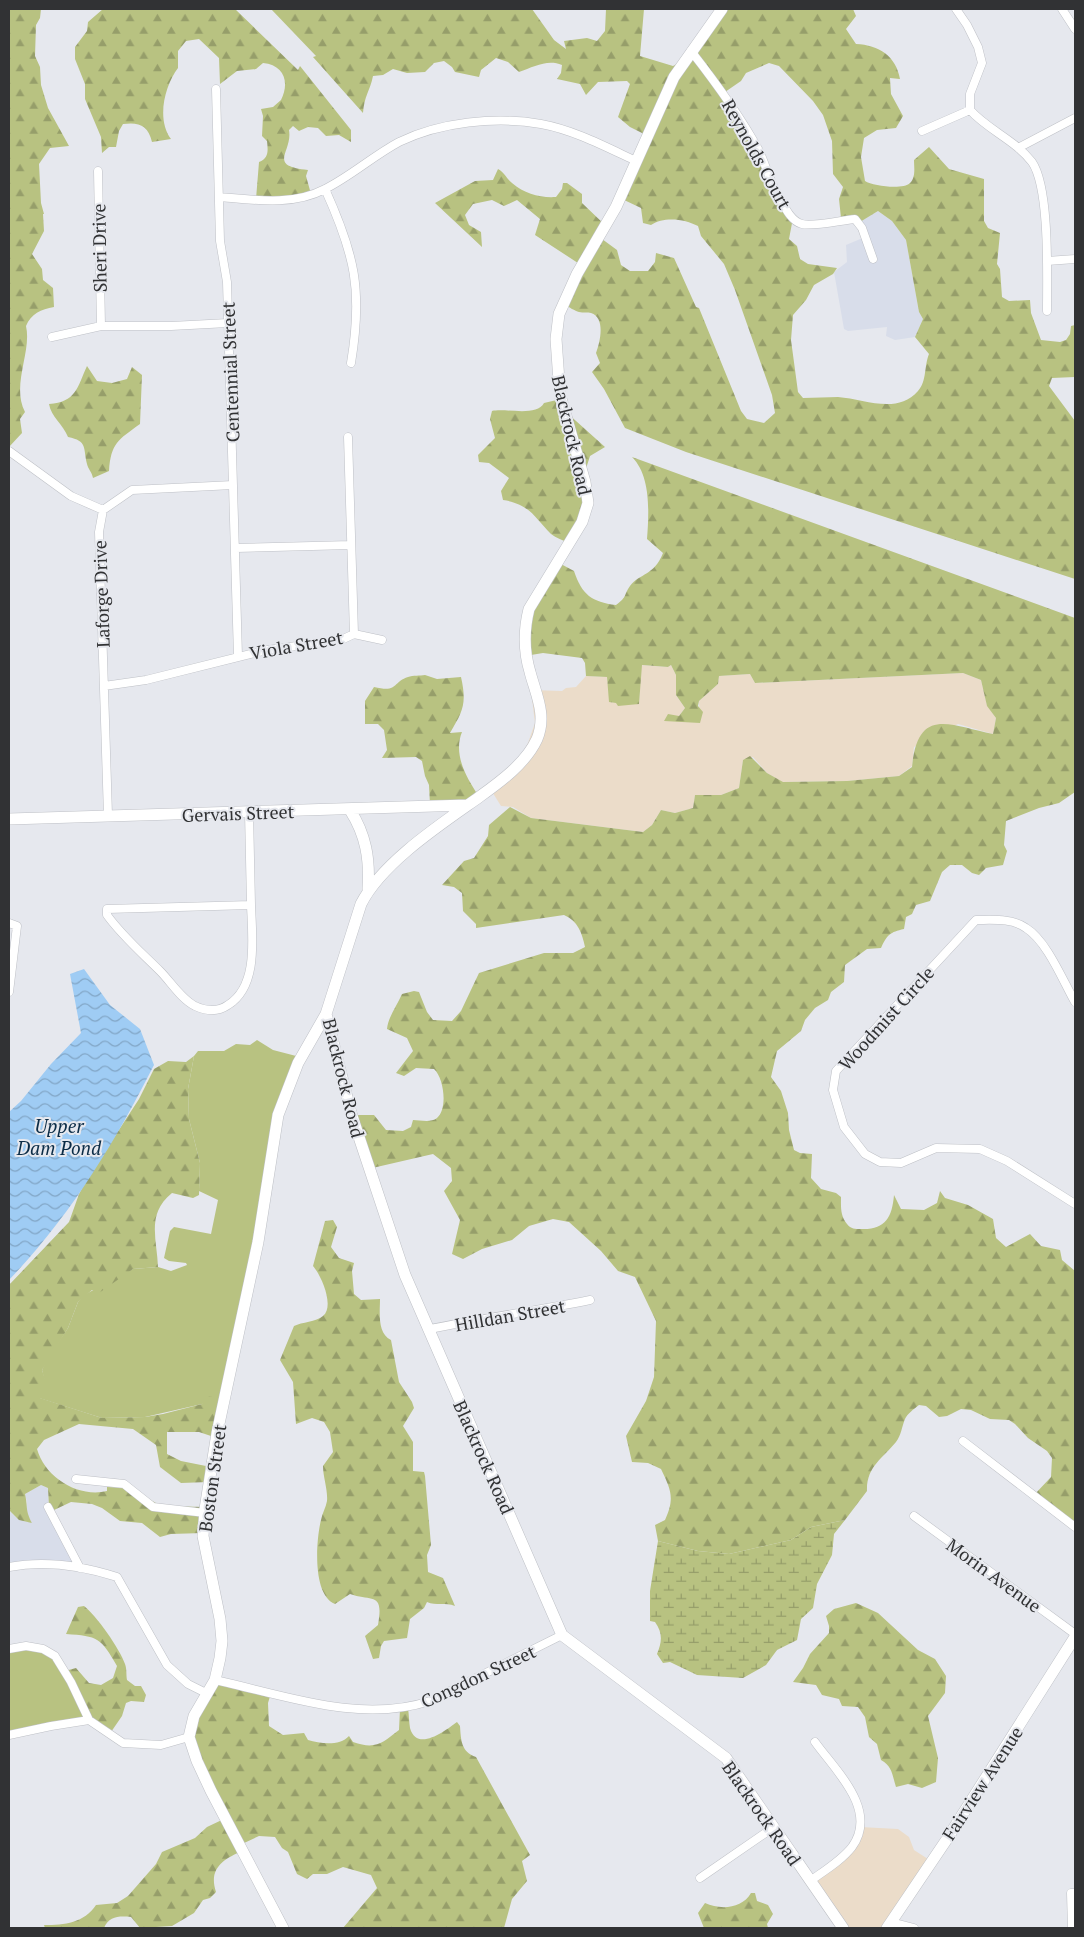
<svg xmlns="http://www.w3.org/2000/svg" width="1084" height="1937" viewBox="0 0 1084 1937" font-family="'PT Serif',serif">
<defs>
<pattern id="forest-firs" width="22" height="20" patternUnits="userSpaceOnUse" patternTransform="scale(1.25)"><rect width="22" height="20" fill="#b8c281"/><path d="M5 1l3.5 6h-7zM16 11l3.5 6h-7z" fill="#969e6a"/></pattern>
<pattern id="wetland-marsh" width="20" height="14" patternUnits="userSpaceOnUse" patternTransform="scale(1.25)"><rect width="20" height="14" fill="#b8c281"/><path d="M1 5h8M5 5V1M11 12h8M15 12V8" fill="none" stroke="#969e6a"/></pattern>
<pattern id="water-waves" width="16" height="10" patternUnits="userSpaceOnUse" patternTransform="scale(1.25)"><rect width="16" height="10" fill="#9fccf4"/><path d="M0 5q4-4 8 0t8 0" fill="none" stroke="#82a6c6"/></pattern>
</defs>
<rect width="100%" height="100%" fill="#e6e8ee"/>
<!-- built -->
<path fill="#d8ddea" d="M878,211L892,221L906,240L919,312L923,319L915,337L895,340L886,336L887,327L848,331L844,329L834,272L847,262L846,245L865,237L860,222Z
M41,1485L48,1488L49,1507L78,1563L9,1566V1510L19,1520L31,1522L26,1512L27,1502L25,1494Z"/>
<!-- industrial -->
<path fill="#ebdcc9" d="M641,665L668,667L671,665L676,675V695L685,708L679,716L700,723L699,701L718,684L719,676L750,674L755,683L963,673L981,680L987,705L996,718L993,734L958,724L914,747L912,766L899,776L847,781L782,782L767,773L753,757L743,760L739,788L721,795H695L693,808L675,813L661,810L652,825L643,832L531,818L513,807L501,806L491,790L518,761L528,743L535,723L531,690L562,691L566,688L576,687L586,676L607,677L610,702L639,704Z
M860,1827L898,1829L909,1837L914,1850L931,1861L887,1928H844L813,1885L816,1876L840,1859Z"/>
<!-- green -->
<path fill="#b8c281" d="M257,1040L273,1050L300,1057L278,1114L224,1399L145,1417L102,1418L39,1398L45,1382L42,1370L47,1359L68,1328L78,1302L84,1295L133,1269L158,1267L171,1271L187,1265L186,1263L169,1261L164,1258L170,1231L174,1227L211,1234L218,1200L199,1191L200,1163L189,1119L188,1089L194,1056L198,1051H224L236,1044L250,1045Z
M17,1647L52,1653L89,1719L9,1735V1648Z"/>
<!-- forest -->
<path fill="url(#forest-firs)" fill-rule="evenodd" d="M9,9H41L40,18L36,25L35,56L40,67L41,85L48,108L69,146L50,148L39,164L41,203L44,214H43L44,231L32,254L42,269L43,280L53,288L54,307C41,309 31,314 26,326C32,352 11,385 25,412L20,419L22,433L9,447Z
M103,9H235L298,70L300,66L351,130V142L339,135L326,136L318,128L308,127L299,131L293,126L289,130C293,152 266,166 308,170L306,176L311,194L256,199L259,162C269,158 268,151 267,141L262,136L263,116L261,109L273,107L281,100C290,82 284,65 263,63L256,69L237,71L220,84L219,58L199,39L186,41L178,51V68C165,85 156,119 171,139L152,142C148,125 139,122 123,124L119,131L116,147H109L102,153L101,137L85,99V84L75,59V47L87,31L88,22Z
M271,9H532L554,40L566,49L564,41L587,38L597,41L605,31L606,9H644L640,56L673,66L689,58L722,9H853L856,16L846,29L856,44C879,45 896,56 900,79L890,78L891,94L903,116L896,128L877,130L864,138L861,157L865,181C873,186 903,190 910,183C916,177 914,167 914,160L929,147L949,169L984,179V221L988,228L1000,233L997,264L1000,269L1002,297L1009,301L1030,300L1031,313L1041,340L1060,342L1066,340L1070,334L1071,326L1075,325V377L1052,378L1049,386L1075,421V579L686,452L625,428L604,389L592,372L600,363L596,353C600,342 606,318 591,313C588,312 583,313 579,312C575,311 569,307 565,305L581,265L535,235L540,219L517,200L504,206L492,200L473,204L465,215L469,225L481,232L482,247L435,203L475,181L493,180L498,169C505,173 506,178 512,183C525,194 540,198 556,197L562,189L563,183H567L582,194V203L605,225L602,239L617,250L621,265L630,271H648L655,262L656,253L674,258L696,307L699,308L741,411L747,419L764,423L775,413L772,395L735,290L724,264L701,236L698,226C685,219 664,216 651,225L643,223L641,208L622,199L648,136L630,127L618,117L630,84L627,81L598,82L586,95L580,84L557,79L561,73L562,65C547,59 534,67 519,72L508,62L496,58L481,70L479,77L455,72L452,67L444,61L434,63L425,72L407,73L393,69L383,75L373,76C370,91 364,96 363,113L313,57L316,56ZM769,63L779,66L813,101L823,115L832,141L833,174L843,187L839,199L841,218L860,222L878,211L892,221L906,240L919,312L923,319L915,337L929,354C924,366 927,381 918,391C897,415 865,399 838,397C827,397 815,398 803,398L798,392L791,340L793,315L806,300L814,285L833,274L837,268L808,264L800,259L797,246L789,239L793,218L775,190L725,92L741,81L746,73Z
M87,366L97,381L112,383L127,379L132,367L142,375L140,424C118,440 111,443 109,471L93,478C92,472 88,469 87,464C83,448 88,441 68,437C63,424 51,417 49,404C76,402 77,388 87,366Z
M561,399L566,412L605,447L590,456L583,478L587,505L569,543C563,540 556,538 551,534C535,518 530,504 503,500L501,491L509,478L489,463L479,462L478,455L495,438L490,419L492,411C506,408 537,417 544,403Z
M632,457L1075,618V792L1059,803L1039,808L1006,821L1004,845L1007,851L1003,865L986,868L979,875L972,873L962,865H950L942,872L930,901L916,905L912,914L906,917L904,929C890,932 887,935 881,948L867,949L845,965L844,982L831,992L828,1000L815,1008L805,1020L801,1031L777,1051L771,1077L781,1091L788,1113L789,1130L794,1150L800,1153L812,1154L811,1178L821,1189L836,1193L841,1197C841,1206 840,1216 847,1224C851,1229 855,1229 861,1229C885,1230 892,1218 894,1195L901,1209L924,1210L937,1203L940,1191L945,1198L968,1205L993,1219L996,1238L1006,1247L1030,1234L1041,1246L1060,1250L1062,1260L1075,1271V1525L1035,1494L1051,1477L1052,1458L1047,1451L1028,1438L1015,1424L1009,1420L990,1419L971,1410L961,1409L947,1416L939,1417L926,1406L919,1405C914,1409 907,1414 905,1419C902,1426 901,1436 896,1442C883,1458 866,1467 867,1491L845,1520L811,1527L791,1540L729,1554L698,1551L658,1541L655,1525L665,1520C675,1498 671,1490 661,1469L648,1463L632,1462L626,1436L646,1401L654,1377L656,1321L635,1277L618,1271L601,1251L569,1222L553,1219L529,1226L512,1240L482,1249L463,1259L452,1254L460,1220L444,1191L452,1181L451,1168L433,1154L368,1169L353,1115H374L386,1130L403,1131L411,1127L413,1120C420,1120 431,1123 437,1118C448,1109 444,1078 434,1069L416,1068L404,1076L396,1073L413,1051L407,1038L387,1029C388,1017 397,1006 402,994L414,991L419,992L427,1012L433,1020L452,1021L461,1011L479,973L544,953H573L585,947C582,933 578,921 564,915L476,928V924L463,911L462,893L454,887L442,885L464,861L474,858L488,836L489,825L510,807L531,818L643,832L652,825L661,810L675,813L693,808L695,795H721L739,788L743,760L750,756L767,773L783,782L847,781L899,776L912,767C918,705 951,726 993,734L996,718L987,706L981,680L963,673L755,683L750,674L719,676L718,684L699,701L698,706L703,712L700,723L664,721L668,714L679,716L685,708L676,695V675L671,665L668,667L642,665L639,704L618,706L616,703L609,702L607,677L586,676L585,663L582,658L543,653L525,656V625L559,563L574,571C582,595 592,602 616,605C628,596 623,596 630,586C640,573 654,576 663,553L647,539C649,512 651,476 632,457Z
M425,675L437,679L461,677C467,704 463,711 450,733L462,732C453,754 466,777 478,795L475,799L430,805L429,785L425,776L422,761L416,757L382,758L387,750L384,730L378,724H365V701L374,687C399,693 392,682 408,677C413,675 420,676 425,675Z
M194,1056L188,1089L189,1119L200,1163L199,1195L193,1198L172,1193C146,1214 157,1239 158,1267L133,1269L99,1293L92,1290L78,1302L68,1328L42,1370L46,1382L40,1398L102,1418L145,1417L163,1414L202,1404L209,1396L223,1400L217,1438L199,1432H167V1454L181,1461L211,1467L208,1482L181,1483L160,1467L156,1445L133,1429L79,1424L44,1440L37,1449C45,1478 79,1498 107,1491V1487L130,1488L161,1506L206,1507L203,1533L171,1534L160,1537L142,1523L120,1521L102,1508L92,1504L71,1502L52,1511L49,1507L48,1488L41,1485L25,1494C28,1507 25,1510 32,1523L19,1520L9,1510V1285L69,1222L79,1194L87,1179L139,1099L154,1069L168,1061L186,1062Z
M333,1220L337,1227L331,1247L339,1258L354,1263L352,1271L354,1294L361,1300L380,1299C380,1313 377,1333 391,1340L399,1382L412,1402L414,1408L403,1426L413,1442V1471L424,1472L425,1476L431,1545L427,1555L428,1572L443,1578L455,1606C445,1602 436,1606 427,1602L424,1608L410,1619L407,1638L384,1641L381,1646L379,1658L373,1659L365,1636L378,1625C384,1591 372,1602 350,1594L335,1604C312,1595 316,1540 321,1520C322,1514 326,1507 327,1501C328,1490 323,1477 323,1466L333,1452L330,1432L324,1422L312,1418L296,1424L293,1382L280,1360L294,1326C302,1322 316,1322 323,1316C335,1306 321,1275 313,1266L325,1221Z
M856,1603L878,1613L918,1650L935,1659L946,1676L945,1693L928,1716L938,1758L936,1782L922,1788L908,1784L896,1787C892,1775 893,1767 881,1760L877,1744L869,1737L865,1717L858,1707L842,1706L839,1699L822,1695L816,1685L793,1682L803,1668L810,1654L829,1633V1626L826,1616L834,1609Z
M84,1606C96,1615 120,1649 125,1664C127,1669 126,1675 127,1680L135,1686H141L146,1695L144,1702L131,1701L126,1703L122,1716L111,1732L89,1719L65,1671L76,1668L89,1683L101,1685L113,1678L117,1666C101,1638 98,1636 66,1634L78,1607Z
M213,1683L271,1693L268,1703L269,1726L283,1735L304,1733L308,1740C321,1744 340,1746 349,1736L353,1742C376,1750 382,1743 399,1730L400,1709L408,1708C409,1715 409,1722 410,1728C417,1753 446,1730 457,1722L460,1726C461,1740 461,1752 476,1757L530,1855L522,1861L527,1881L512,1899L504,1928H343L377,1888L371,1875L343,1867L327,1874H313L307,1879L297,1874L288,1852L282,1848L275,1837L259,1836L242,1844V1851C224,1859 208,1868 216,1892L210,1898L203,1900L194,1913L172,1926L140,1928L131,1917C119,1916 109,1916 104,1928H45L44,1925C65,1925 84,1923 96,1905L117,1903L128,1896L156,1864L162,1852L195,1838L207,1827L226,1818L190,1737Z
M751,1893H755L757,1901L768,1905L773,1914L767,1924L768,1928H704L698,1913L705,1903C720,1910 742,1909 751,1893Z"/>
<!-- wetland -->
<path fill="url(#wetland-marsh)" d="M845,1520L834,1534L832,1555L817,1584L813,1608L801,1619L797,1640L777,1650L766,1665L743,1678L697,1675L670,1662L663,1663L657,1654C662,1642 663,1633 655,1622L650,1621V1591L658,1541L698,1551L729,1554L791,1540L811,1527Z"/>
<!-- water -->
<path fill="url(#water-waves)" d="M84,969L110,1005L140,1029L154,1065C114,1144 71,1215 9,1280V1112L21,1101L51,1064L81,1033L70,974Z"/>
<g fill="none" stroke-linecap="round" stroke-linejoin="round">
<defs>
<path id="street" d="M956,9L967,25L978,47L982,63L970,94V110
M1062,9L1075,29
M691,51C716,83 739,114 758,149C766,164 769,181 778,195C784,205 790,221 802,224C813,227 842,220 855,219L862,228L873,259
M216,89L220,241L227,282L238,656
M970,110C988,130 1015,140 1032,162C1050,188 1047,277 1047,311
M922,131L970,110
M1018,148L1075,118
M98,171L101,326
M325,189C355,255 363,291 351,363
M220,197C255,200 293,206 325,189C351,176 373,156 399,142C440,122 496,116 541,124C574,130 606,147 636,161
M1047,261L1075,259
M52,337L101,326H171L228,323
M348,437L354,634
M9,451L71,496L103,510
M236,548L351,545
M354,634L382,640
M104,686L146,680L267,650L341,640L354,634
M249,812L251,905
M108,815L99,532L103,510L132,490L233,485
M251,905C252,936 259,986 228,1005C218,1012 206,1011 195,1006C181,999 171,982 160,971C142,953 122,936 107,915V909Z
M9,923L17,926L9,992
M1075,1002C1063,981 1047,941 1026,928C1012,918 993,920 976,920L836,1071L833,1090L844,1127L865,1154L880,1162L901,1163L936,1148L980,1149L1007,1161L1075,1204
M430,1329C483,1318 536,1311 590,1300
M963,1441L1075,1527
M76,1479L124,1484L153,1507L205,1513
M48,1507L80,1568
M914,1516L1075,1634
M9,1567C45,1560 83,1566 117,1577L167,1665L188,1684L206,1693
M9,1649L26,1646L43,1649L55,1656L71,1682L89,1720L123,1743L161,1745L189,1737
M215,1680C284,1695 360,1724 430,1701L562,1635
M9,1735L51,1726L89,1720
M700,1878L774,1827
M810,1881C824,1871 841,1861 852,1847C879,1810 835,1770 815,1742
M891,1922L914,1928
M1072,1928L1071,1893H1075"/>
<path id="secondary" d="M722,9L674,77L616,207L577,274L559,314L556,339L560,395L585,482L588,503L582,522L529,609C524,629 524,652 530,672C536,695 547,715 537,739C525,765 497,784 475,800C438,826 381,864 361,904L326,1014L351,1113L405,1275L562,1635L726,1758L843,1928
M350,810C366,835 370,859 368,889
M9,819L467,805
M283,1928L211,1791L197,1761L189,1737L194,1716L215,1680L220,1658L222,1641L220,1619L203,1536L205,1509L217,1433L258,1242L278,1115L298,1063L326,1014
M887,1928L947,1839L1075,1637"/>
</defs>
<!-- street casing -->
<use href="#street" stroke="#bec0c6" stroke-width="9"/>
<!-- secondary casing -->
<use href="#secondary" stroke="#bec0c6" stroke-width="12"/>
<!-- street -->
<use href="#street" stroke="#fff" stroke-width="8"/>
<!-- secondary -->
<use href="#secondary" stroke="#fff" stroke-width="11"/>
</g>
<g text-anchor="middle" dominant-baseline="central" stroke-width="4" stroke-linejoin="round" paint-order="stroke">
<!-- street labels -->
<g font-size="18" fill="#313234" stroke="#e6e8ee">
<text transform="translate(757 154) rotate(61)">Reynolds Court</text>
<text transform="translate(99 248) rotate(-91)">Sheri Drive</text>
<text transform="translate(230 372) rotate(-92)">Centennial Street</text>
<text transform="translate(572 435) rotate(77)">Blackrock Road</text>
<text transform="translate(101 594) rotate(-92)">Laforge Drive</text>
<text transform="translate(296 645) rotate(-10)">Viola Street</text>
<text transform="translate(238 813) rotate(-2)">Gervais Street</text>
<text transform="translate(886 1018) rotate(-48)">Woodmist Circle</text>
<text transform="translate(344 1078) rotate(76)">Blackrock Road</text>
<text transform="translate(510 1315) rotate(-10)">Hilldan Street</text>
<text transform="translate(484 1457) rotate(66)">Blackrock Road</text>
<text transform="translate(212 1478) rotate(-82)">Boston Street</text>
<text transform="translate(994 1575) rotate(36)">Morin Avenue</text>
<text transform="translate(478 1676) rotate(-25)">Congdon Street</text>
<text transform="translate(982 1783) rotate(-57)">Fairview Avenue</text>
<text transform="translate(762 1813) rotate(55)">Blackrock Road</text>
</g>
<!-- water labels -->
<g font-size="19" font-style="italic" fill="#0b2c47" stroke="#e6e8ee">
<text x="59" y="1125">Upper<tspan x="59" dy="22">Dam Pond</tspan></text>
</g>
</g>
<!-- border -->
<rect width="1084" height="1937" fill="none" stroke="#313234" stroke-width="20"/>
</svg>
